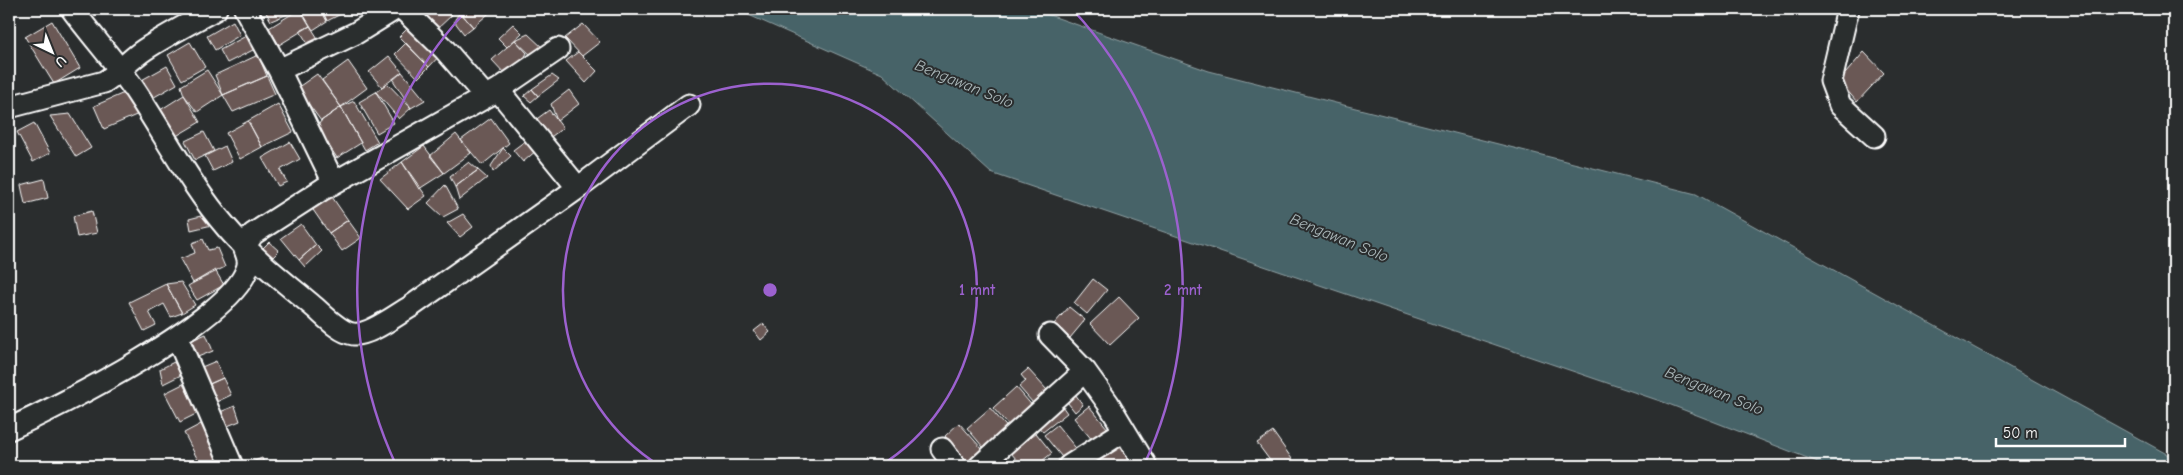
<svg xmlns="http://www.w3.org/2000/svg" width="2183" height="475" viewBox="0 0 2183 475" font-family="'Comic Neue',sans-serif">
<rect width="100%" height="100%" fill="#2a2d2e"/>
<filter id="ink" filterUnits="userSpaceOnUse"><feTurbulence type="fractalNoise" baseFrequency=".02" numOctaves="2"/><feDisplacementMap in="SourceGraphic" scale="10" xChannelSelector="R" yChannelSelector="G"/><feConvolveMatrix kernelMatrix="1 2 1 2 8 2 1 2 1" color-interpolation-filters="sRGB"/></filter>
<g filter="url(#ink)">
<!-- water -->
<path fill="#466368" stroke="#90a1a4" d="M735,9H1032L1209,71L1696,194L2174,458V466H1828L1666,403L991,173L882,74Z"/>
<!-- building -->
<path fill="#6a5855" stroke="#fff" d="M264,9H300L271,21Z
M300,9H320L327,21L313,30Z
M300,9L310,26L279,45L269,28Z
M322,9H351L327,21Z
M425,9H445L452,15L436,30L420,14Z
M463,9H494L473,27L460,12Z
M460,12L473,27L464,34L454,21Z
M52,21L80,68L54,84L25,37Z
M233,21L240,35L215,50L207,36Z
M412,24L442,53L429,67L399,37Z
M513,24L522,33L507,47L498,38Z
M583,24L600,42L582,56L565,38Z
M310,26L321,43L311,49L300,31Z
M528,34L543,48L534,58L515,40Z
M246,36L253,50L227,63L220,50Z
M515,40L527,53L523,60L505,74L492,60Z
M190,42L205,67L182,80L168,55Z
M406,43L429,67L418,78L395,54Z
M578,52L597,71L586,83L566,61Z
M1864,52L1884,73L1857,102L1839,81Z
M258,55L267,76L223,95L215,75Z
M389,56L402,72L382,87L369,72Z
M348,61L367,88L341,107L322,80Z
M167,66L177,84L149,100L138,82Z
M207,70L223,95L197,112L184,95L181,86Z
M402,72L425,100L411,108L393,80Z
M317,74L341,107L321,121L297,88Z
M552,75L559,80L538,96L532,89Z
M267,76L275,94L233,112L223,95Z
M387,83L411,108L399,119L376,92Z
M532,89L538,96L531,102L524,96Z
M131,90L141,113L104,129L94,106Z
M569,90L579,104L557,121L551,104Z
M376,92L394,123L377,133L359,102Z
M184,95L200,122L173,138L157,112Z
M354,101L378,142L365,150L341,107Z
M278,104L293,132L262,147L248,121Z
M341,107L361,143L337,158L317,127L321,121Z
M549,110L563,128L548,139L534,121Z
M70,114L91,148L76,157L50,116Z
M491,118L509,143L482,165L461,140Z
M248,121L262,147L240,159L226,133Z
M34,123L50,153L33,162L17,132Z
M204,132L214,151L195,160L185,141Z
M456,134L471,153L444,173L430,156Z
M529,138L537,150L523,162L513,150Z
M290,142L300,159L280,170L287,182L278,186L262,158Z
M225,146L232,162L213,171L205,156Z
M424,146L444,173L419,189L402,162Z
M503,148L511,156L493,172L491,166Z
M402,162L426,196L408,209L380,179Z
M469,162L478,170L455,187L450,177Z
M478,170L487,178L459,200L455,187Z
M44,179L48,198L25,204L21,185Z
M445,185L458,209L443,217L428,203Z
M330,194L348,220L329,233L311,207Z
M92,211L97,233L77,237L73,216Z
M463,214L473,227L460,237L447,223Z
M205,215L212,225L191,230L189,219Z
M348,220L361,238L342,251L329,233Z
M301,224L316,245L299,260L281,238Z
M203,239L208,250L217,248L225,267L193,283L180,259L195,253L192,243Z
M269,242L279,251L269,261L259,252Z
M316,245L322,251L305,267L299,260Z
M215,270L224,285L197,300L188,286Z
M1093,279L1107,290L1087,314L1074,303Z
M181,282L195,305L182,313L166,284Z
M166,284L182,313L171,317L164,304L149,312L156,325L144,331L129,302Z
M1119,297L1139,318L1110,345L1090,324Z
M1069,307L1085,320L1070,338L1054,324Z
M763,324L770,332L761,340L754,331Z
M206,334L213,351L190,360L183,344Z
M216,361L223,378L205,386L197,369Z
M174,362L181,375L163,384L160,369Z
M1028,369L1047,390L1033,403L1019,387L1026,381L1021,375Z
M223,378L231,395L210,405L205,386Z
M183,384L198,413L180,422L165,393Z
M1016,387L1035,409L1012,429L993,408Z
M1073,391L1083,405L1075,412L1064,398Z
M1060,403L1067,413L1043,432L1035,423Z
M235,406L240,421L225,427L220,412Z
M1089,406L1108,429L1093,441L1074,418Z
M990,408L1011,432L988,453L967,428Z
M959,423L982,449L968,462L945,436Z
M201,424L219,460L206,466H201L184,433Z
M1057,425L1079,452L1066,462L1044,435Z
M1273,432L1297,466H1274L1257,443Z
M1036,433L1052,453L1036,466H1022L1011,453Z
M1120,443L1134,466H1084Z
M1004,454L1014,466H989Z
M262,458L265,466H242Z"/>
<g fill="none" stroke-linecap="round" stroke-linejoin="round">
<defs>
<path id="minor" d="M72,9C91,35 113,59 132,86C164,133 189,184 227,228C252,257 283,281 313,306C324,315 339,332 353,334C369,336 396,315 410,307L578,188L689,105
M245,9L279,70L334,183
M403,9L445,50L485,96
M1848,9L1831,81L1840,105L1874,136
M279,70L356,33L395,9
M498,90L578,188
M9,107L104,82C119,73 129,60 144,50C167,35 192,22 216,9
M1050,335L1085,371L1108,403L1146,466
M177,337L232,466
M9,429C60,406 231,320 247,269C250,261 247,255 244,247L253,234L323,189L498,90L558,49
M942,449L955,466
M980,466L1085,371
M1069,466L1124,431"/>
</defs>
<!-- minor casing -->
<use href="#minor" stroke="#fff" stroke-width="25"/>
<!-- minor -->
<use href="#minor" stroke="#2a2d2e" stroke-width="21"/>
</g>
</g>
<!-- distance rings -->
<g fill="none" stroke="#9c61cf" stroke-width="2.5">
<path d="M660 466A207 207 0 1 1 880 466"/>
<path d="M396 465A413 413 0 0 1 466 11M1074 11A413 413 0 0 1 1144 465"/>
</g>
<g text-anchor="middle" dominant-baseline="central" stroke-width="4" stroke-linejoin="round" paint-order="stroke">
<!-- water labels -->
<g font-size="16" font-style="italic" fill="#acb9bb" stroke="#2a2d2e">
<text transform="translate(964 84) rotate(22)">Bengawan Solo</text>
<text transform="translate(1339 238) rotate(22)">Bengawan Solo</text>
<text transform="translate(1714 391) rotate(22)">Bengawan Solo</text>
</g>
</g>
<circle cx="770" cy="290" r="8" fill="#9c61cf" stroke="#2a2d2e" stroke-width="2.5"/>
<g font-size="15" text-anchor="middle" font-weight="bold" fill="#9c61cf" stroke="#2a2d2e" stroke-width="4" stroke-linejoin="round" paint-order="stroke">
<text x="977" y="295">1 mnt</text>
<text x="1183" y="295">2 mnt</text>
</g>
<!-- margin -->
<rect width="2183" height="475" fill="none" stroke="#2a2d2e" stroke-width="30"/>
<rect x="15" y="15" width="2153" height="445" fill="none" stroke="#fff" stroke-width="2" filter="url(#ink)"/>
<!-- north arrow -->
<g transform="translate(52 52) rotate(137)" stroke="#2a2d2e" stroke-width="4" paint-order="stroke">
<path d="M0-4L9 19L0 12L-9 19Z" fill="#ffffff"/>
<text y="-8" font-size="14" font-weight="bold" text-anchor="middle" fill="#ffffff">U</text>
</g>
<!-- scale -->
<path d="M1996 438v8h129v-8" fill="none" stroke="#ffffff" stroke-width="2.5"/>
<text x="2003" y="438" font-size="15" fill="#ffffff" stroke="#2a2d2e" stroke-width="4" paint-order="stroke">50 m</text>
</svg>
